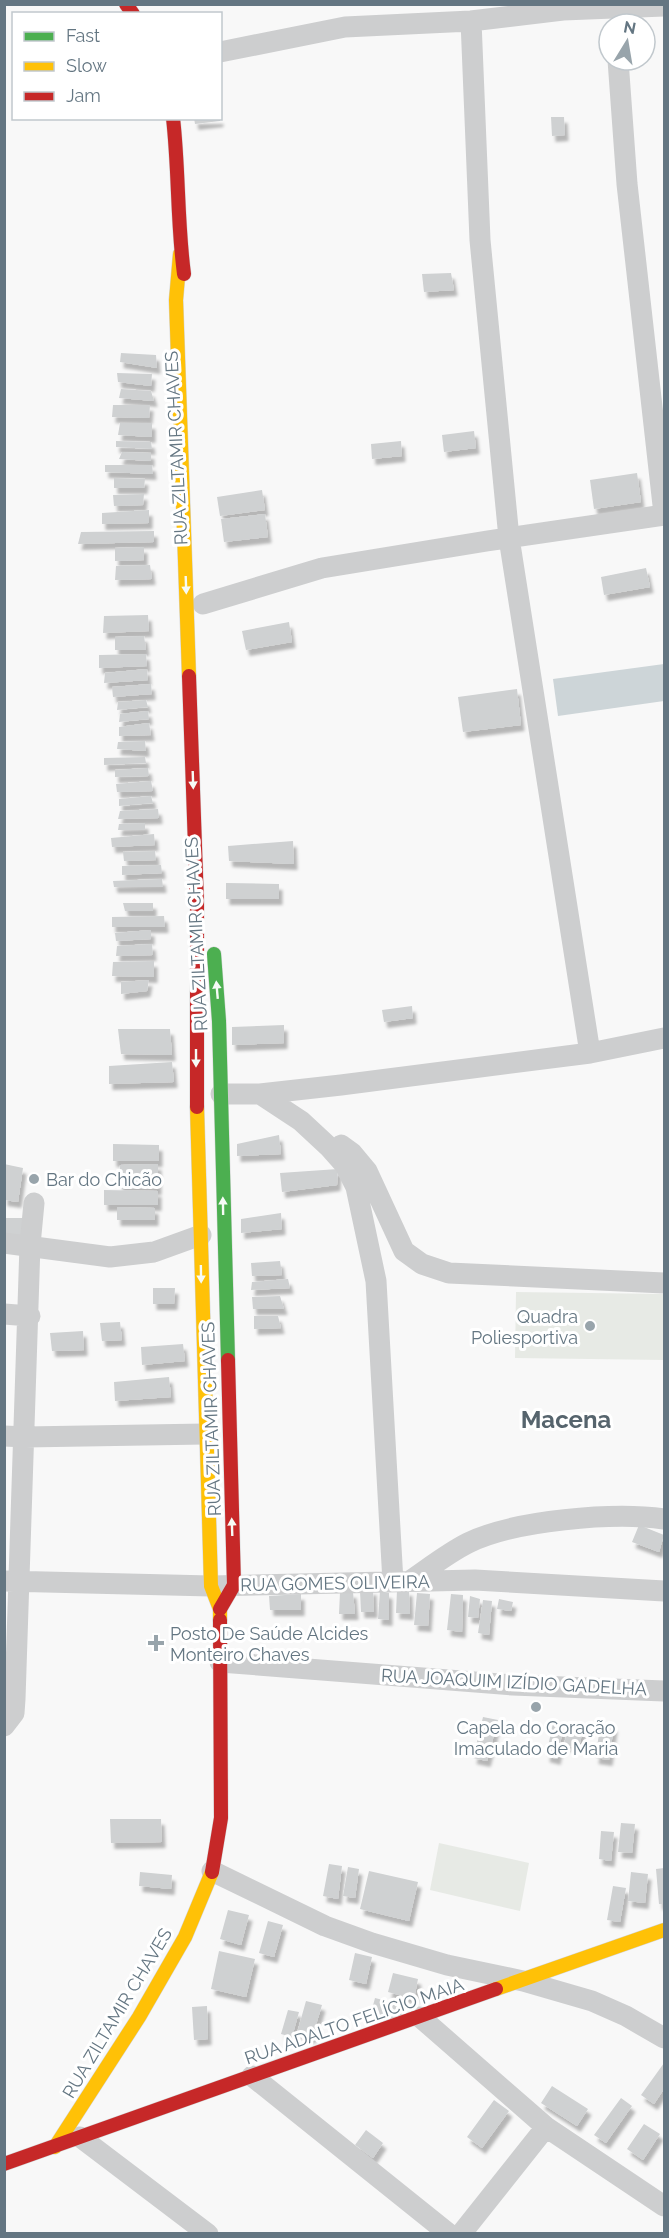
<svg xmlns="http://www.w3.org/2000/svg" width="669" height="2238" viewBox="0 0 669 2238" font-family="Raleway,sans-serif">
<defs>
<filter id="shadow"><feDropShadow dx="3.5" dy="6" stdDeviation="1.5" flood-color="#0004"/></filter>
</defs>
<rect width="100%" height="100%" fill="#f8f8f8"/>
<!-- green -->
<path fill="#e7eae5" d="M516,1292L664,1294V1360L515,1358Z
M439,1843L529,1863L520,1911L430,1890Z"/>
<!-- water -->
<path fill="#cdd5d8" d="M664,664V701L558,716L553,679Z"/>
<!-- building -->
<path fill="#cfd1d2" filter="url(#shadow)" d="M551,117H564L565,135L552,136Z
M194,118H220V121L195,124Z
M451,273L454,290L424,292L422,274Z
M121,353L156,355L157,368L120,362Z
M117,373L152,374L151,386L118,382Z
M121,389L151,391L154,401L119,398Z
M113,405H150L149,418L112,417Z
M120,423H152V437L118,435Z
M474,431L476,448L444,452L442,435Z
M116,441L151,442L152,449L116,447Z
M401,441L402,456L372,459L371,444Z
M122,452L151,453V461L119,459Z
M105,465H152L153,474L105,472Z
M637,473L641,502L594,509L590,480Z
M114,478L145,479L144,488H114Z
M262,490L265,510L220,516L217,497Z
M144,494L143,505L114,506L113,495Z
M149,510V523L102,524V513Z
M265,514L268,537L224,542L221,519Z
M154,531V542L78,544L81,532Z
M144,547V560L115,561V548Z
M150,565L152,579L115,580L116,566Z
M646,568L650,587L604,595L601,577Z
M148,615L149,631L103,633L104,616Z
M289,622L292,642L246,650L242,631Z
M144,636L146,650H115V637Z
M146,654L147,666L99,668V655Z
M147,669L148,680L104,683L105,673Z
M151,684L152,694L113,697L112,687Z
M517,689L521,725L463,732L458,697Z
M146,700L148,707L117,710L118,702Z
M148,711L149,719L119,722L120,714Z
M149,723L151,735L119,736V727Z
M145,741L146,751L117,749L118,742Z
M145,757L146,763L104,765V758Z
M148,768L149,776L115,777V770Z
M151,781L153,791L117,792L116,784Z
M151,796L153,803L119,806V799Z
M158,809L159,818L118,819L120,811Z
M145,823V830H118L119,824Z
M154,834L155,845L112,847L111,838Z
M293,841L294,864L229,861L228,846Z
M155,851L156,860L124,861L123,852Z
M161,865L162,873L122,875V866Z
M162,879L163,887H114L113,881Z
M226,883L279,884V899H226Z
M123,903H153V911H125Z
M164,916L165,927H112V917Z
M151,930V939L116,941L115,933Z
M152,944L153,955L116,956L117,946Z
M154,961V977L112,976L113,962Z
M149,980L147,991L121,994V982Z
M412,1006L413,1018L384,1022L382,1010Z
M284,1025V1043L232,1045V1027Z
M118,1029H170L172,1055L121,1054Z
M172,1062L174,1082L109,1084V1066Z
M279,1135L281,1154L237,1156V1144Z
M113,1144L159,1145V1161H113Z
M4,1164L23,1168L18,1202L4,1200Z
M158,1164V1189H119L120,1165Z
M338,1169L337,1185L282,1192L280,1173Z
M104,1190L158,1191V1205H104Z
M117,1207L155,1208V1220H117Z
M281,1213L282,1229L241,1233V1219Z
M4,1218H23V1236L4,1234Z
M280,1261L282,1275L252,1276L251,1263Z
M288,1279L290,1288L251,1290L252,1282Z
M153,1288H175L174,1304H153Z
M280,1296L284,1309H253L252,1297Z
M254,1316H278L281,1328L254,1329Z
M120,1322L122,1340L102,1341L100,1323Z
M83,1331L84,1350L52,1351L50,1333Z
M183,1344L185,1361L142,1365L141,1347Z
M169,1377L171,1397L115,1401L114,1382Z
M639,1525L664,1535L659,1552L632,1542Z
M373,1589L374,1612H361L360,1591Z
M397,1590H409L410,1614L396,1613Z
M380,1591L389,1593V1620L378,1619Z
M340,1592H353L355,1614H339Z
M417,1593L430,1594L428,1626L414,1625Z
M301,1594V1610H270L269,1596Z
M451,1594L463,1595L462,1632L447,1630Z
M470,1596L480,1599L478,1618L468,1617Z
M499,1599L513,1602L511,1611L497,1609Z
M483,1600L492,1601L489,1635L478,1633Z
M483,1717L498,1720L487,1761L473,1758Z
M553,1723L564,1725L557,1759L546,1756Z
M601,1723L614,1726L609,1760L595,1758Z
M568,1726L583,1729L579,1748L564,1745Z
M110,1819H161L162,1842L111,1843Z
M621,1823L635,1824L632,1853L618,1852Z
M601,1831L614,1832L611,1861L599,1859Z
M329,1864L342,1866L338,1899L323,1896Z
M348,1867L359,1869L355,1898L343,1896Z
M664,1868V1904H659L656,1869Z
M369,1871L418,1882L409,1921L360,1909Z
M140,1872L172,1875L171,1889L139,1886Z
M631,1872L648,1874L645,1903L628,1901Z
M613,1886L626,1888L620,1922L607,1920Z
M228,1910L249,1915L241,1945L220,1939Z
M268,1921L283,1925L274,1957L259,1953Z
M219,1951L255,1959L246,1997L211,1989Z
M355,1953L372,1957L366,1984L349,1980Z
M393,1973L418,1979L414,1999L388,1992Z
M375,1998L399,2004L395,2019L371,2013Z
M306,2001L322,2005L312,2038L297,2033Z
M207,2006L208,2039L194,2040L192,2007Z
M288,2010L299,2012L292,2037L281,2034Z
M664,2063V2089L654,2104L641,2095Z
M552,2086L588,2109L577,2126L541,2103Z
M621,2098L632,2106L606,2143L594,2135Z
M494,2100L509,2111L482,2148L467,2137Z
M644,2124L660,2134L643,2160L627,2149Z
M366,2130L383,2143L373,2158L355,2145Z"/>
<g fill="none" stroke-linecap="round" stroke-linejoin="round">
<defs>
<path id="fast" d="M214,954L219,1021L228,1360"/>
<path id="slow" d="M180,254L176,300L189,676
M197,1107L211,1586L220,1609V1620
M496,1989L664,1930
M55,2147L139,2017L185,1937L212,1872"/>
<path id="jam" d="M126,4L133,14
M173,118C179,170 177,222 184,274
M189,676L197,903V1107
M220,1609L234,1585L228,1360
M212,1872L221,1818L220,1620
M4,2164L496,1989"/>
</defs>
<!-- fast casing -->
<use href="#fast" stroke="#d4d5d6" stroke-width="15"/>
<!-- slow casing -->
<use href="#slow" stroke="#d4d5d6" stroke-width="15"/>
<!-- jam casing -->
<use href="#jam" stroke="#d4d5d6" stroke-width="15"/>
<!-- street -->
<path stroke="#cdcecf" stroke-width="21" d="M471,21L480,240L509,538L590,1053
M220,52L345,27L471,21L563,10L664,6
M618,60L627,184L664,514
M203,604L322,568L487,541L664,515
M221,1094H260L341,1085L590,1053L664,1038
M260,1094L301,1121L329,1147L345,1165L356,1187L376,1281L393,1582
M341,1145L352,1153L367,1171L404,1251L422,1264L449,1273L664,1283
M4,1243L110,1257L154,1252L201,1235
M4,1314L30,1316
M4,1436L25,1437L205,1434
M4,1581L211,1586L475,1580L664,1591
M410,1581C429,1568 448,1553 468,1543C514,1520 614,1512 664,1519
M220,1662L513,1685L664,1691
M4,1726L14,1713L15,1699L30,1245L34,1203
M212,1871L325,1926L372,1943L447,1965L523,1981L592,2001L626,2016L664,2038
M420,2017L546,2127L664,2206
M252,2076L449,2234
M80,2137L208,2234
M461,2234L546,2127"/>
<!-- fast -->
<use href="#fast" stroke="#4caf50" stroke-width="14"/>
<!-- slow -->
<use href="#slow" stroke="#ffc107" stroke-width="14"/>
<!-- jam -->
<use href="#jam" stroke="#c62828" stroke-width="14"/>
</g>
<!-- one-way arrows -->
<defs><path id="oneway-solid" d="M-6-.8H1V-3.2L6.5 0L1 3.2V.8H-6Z" transform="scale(1.5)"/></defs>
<g fill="#f6fbf6">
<use href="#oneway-solid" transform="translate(186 585) rotate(88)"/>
<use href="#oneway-solid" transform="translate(193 780) rotate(88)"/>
<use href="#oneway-solid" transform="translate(217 990) rotate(-95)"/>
<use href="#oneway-solid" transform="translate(196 1058) rotate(90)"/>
<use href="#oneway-solid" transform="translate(223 1206) rotate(-91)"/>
<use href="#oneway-solid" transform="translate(201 1274) rotate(89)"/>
<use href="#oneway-solid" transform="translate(232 1527) rotate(-92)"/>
</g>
<!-- markers -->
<g fill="#98a4ab" stroke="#fff" stroke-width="2">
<circle cx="34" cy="1179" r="6"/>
<circle cx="590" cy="1326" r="6"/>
<path d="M153 1634h6v6h6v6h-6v6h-6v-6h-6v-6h6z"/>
<circle cx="536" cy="1707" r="6"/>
</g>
<g text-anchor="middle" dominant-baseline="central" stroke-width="6" stroke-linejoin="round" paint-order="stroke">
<!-- street labels -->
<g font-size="18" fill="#647682" stroke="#fff">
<text transform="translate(176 448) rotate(-93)">RUA ZILTAMIR CHAVES</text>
<text transform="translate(196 934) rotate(-93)">RUA ZILTAMIR CHAVES</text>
<text transform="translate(211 1419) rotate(-92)">RUA ZILTAMIR CHAVES</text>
<text transform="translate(335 1583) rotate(-1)">RUA GOMES OLIVEIRA</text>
<text transform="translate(514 1682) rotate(3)">RUA JOAQUIM IZÍDIO GADELHA</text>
<text transform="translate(117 2013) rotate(-59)">RUA ZILTAMIR CHAVES</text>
<text transform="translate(354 2021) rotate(-19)">RUA ADALTO FELÍCIO MAIA</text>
</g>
<!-- poi labels -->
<g font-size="18" fill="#647682" stroke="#fff" text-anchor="start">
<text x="46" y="1179">Bar do Chicão</text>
<text x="578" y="1316" text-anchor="end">Quadra<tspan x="578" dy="21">Poliesportiva</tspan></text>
<text x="170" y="1633">Posto De Saúde Alcides<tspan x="170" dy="21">Monteiro Chaves</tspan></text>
<text x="536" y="1727" text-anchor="middle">Capela do Coração<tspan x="536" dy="21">Imaculado de Maria</tspan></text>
</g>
<!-- district labels -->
<g font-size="24" font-weight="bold" fill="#56646d" stroke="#fff">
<text x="566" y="1419">Macena</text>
</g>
</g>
<!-- border -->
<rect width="669" height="2238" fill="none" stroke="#647682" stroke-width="12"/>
<!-- legend -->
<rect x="12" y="12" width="210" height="108" fill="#ffffff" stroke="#c1c8cd" stroke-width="1.5"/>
<rect x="24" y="32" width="30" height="9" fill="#4caf50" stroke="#c1c8cd" stroke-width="1.5"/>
<text x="66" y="42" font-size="18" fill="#647682">Fast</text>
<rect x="24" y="62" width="30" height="9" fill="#ffc107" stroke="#c1c8cd" stroke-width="1.5"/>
<text x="66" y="72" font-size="18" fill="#647682">Slow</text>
<rect x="24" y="92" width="30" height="9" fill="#c62828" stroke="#c1c8cd" stroke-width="1.5"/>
<text x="66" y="102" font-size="18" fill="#647682">Jam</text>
<!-- north arrow -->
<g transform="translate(627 42) rotate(11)"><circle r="28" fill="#ffffff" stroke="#c1c8cd" stroke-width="1.5"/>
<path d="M0-4.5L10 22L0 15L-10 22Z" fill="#98a4ab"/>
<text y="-9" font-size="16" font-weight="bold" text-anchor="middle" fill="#647682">N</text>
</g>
</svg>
